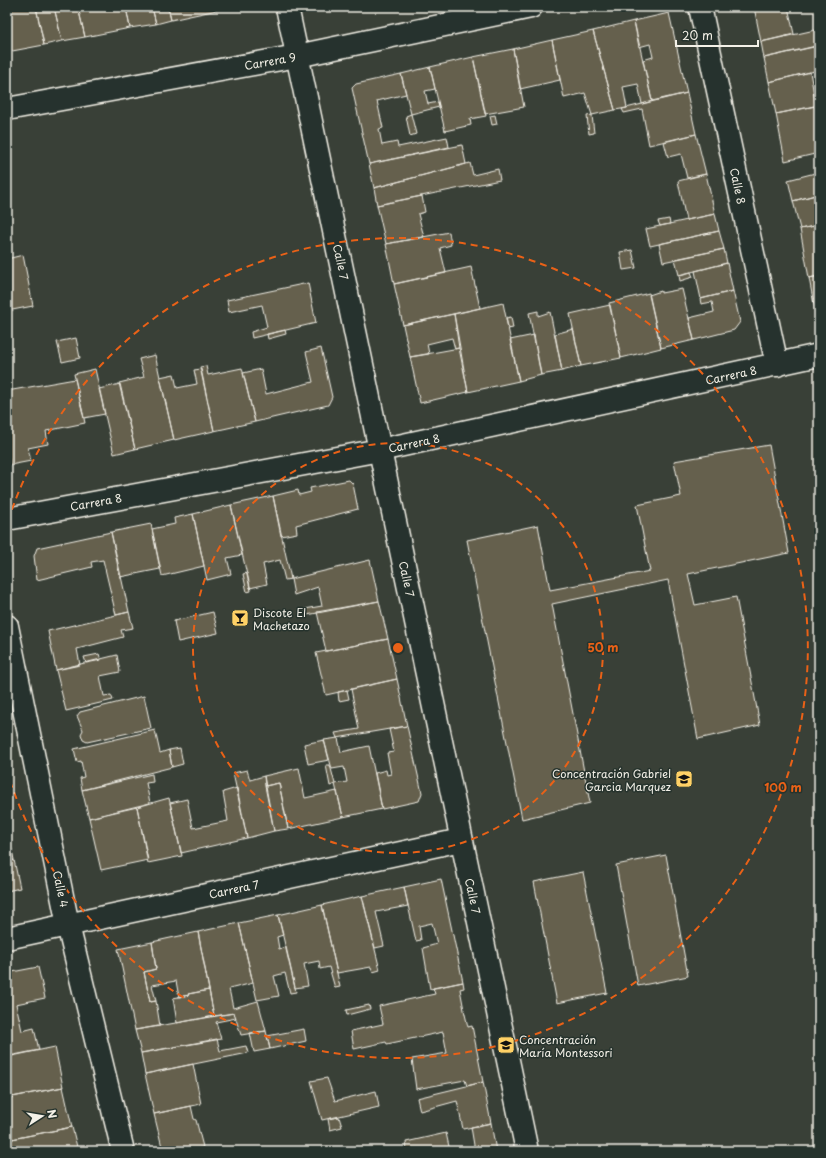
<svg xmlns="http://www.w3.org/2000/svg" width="826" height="1158" viewBox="0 0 826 1158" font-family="'Playpen Sans',sans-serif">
<rect width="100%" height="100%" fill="#394037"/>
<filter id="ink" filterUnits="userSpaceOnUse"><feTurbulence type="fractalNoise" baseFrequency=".025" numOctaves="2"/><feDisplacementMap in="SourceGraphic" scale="8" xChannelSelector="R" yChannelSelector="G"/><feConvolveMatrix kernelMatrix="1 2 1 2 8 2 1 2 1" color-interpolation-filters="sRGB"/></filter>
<g filter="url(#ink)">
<!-- building -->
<path fill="#65604e" stroke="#f4f1e8" d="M7,7H36L44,45L7,52Z
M36,7H54L62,41L44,45Z
M54,7H78L85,37L62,41Z
M78,7H126L130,28L85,37Z
M126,7H152L156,24L130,28Z
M152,7H168L171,20L156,24Z
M168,7H231L171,20Z
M754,7H788L794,34L761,42Z
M669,13L687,93L652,101L643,60L653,57L650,44L639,47L634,21Z
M634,21L652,101L642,104L638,84L623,87L627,108L615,110L593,31Z
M815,30L818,46L764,58L761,42Z
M593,31L615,110L592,115L585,93L564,98L552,40Z
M552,40L560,80L520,89L513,49Z
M816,46L819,70L769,82L764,58Z
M513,49L524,107L485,114L473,57Z
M473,57L486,116L470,119L471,125L445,131L430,67Z
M430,67L435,89L425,91L428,104L438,102L439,107L411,114L401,74Z
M810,72L816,106L776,114L769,82Z
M401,74L406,94L377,101L383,128L379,129L382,145L397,142L398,147L447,137L449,147L369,164L352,88L356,84Z
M687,93L696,134L649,145L642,109L624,113L622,109Z
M819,105V153L785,161L776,114Z
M411,114L416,134L410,136L406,116Z
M495,115L497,124L492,125L490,116Z
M592,115L594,133L589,134L587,116Z
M696,134L706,174L687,178L681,154L668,157L664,142Z
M462,145L466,164L374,188L369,164Z
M470,163L473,175L498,169L500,180L377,205L374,188Z
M819,172V194L793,201L788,180Z
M706,174L715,214L686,220L678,181Z
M819,194V225L800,229L793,201Z
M422,196L425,212L418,214L424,237L386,244L377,205Z
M715,214L719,231L650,246L646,229Z
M669,219L670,224L660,226L658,221Z
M819,225V276L809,278L800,229Z
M719,231L724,249L663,262L659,244Z
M449,232L451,245L440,248L446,273L394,284L386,244Z
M724,249L727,263L679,275L675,259Z
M632,250L636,268L623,270L620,252Z
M23,255L33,306L7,311V259Z
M727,263L733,291L701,299L695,271Z
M471,267L480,308L403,325L394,284Z
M691,272L693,277L680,281L679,275Z
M819,276V314L816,315L809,278Z
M308,283L316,323L252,338L251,332L267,327L262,305L229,312L227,300Z
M682,289L694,340L661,348L649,295L661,291V293Z
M733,291L740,322L734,330L694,340L689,318L714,312L712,302L701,304L700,299Z
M649,293L661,348L621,358L609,303Z
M503,303L519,381L468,392L454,314Z
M610,305L621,358L581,366L570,314Z
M538,311V316L550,312L562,371L541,375L529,313Z
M454,314L459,348L455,349L452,338L427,344L429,354L410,357L403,325Z
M511,317L513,328L508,329L506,318Z
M573,329L581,366L562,371L555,334Z
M285,330L286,334L268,339L267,334Z
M534,335L541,375L519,381L510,340Z
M76,338L80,358L62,362L57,342Z
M321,348L332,397L328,405L255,422L243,373L261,369L266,394L313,382L306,352Z
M459,348L468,392L420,403L410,357Z
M155,355L174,440L135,449L119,383L144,377L139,359Z
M206,366L208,375L242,368L255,422L214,431L200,367Z
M95,369L105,414L84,418L74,374Z
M201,369L214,431L174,440L160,377L174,374L177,388L197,384L194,370Z
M75,379L85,423L46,431L48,444L28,448L31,461L10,465L7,450V391Z
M120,384L135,449L114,454L99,389Z
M769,445L789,553L688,574L695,605L736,597L760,725L698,739L668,580L552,604L590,803L522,819L467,540L538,525L550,590L650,571L637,505L681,496L674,461Z
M349,480L353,484L358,509L296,525L297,533L281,536L273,496L298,490L299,495L311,492L310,488Z
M273,496L291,579L285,580L280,560L263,564L267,584L250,588L231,505Z
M231,505L242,555L227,558L231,574L207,580L193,514Z
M193,514L204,566L162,576L152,529L175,524L174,518Z
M151,524L160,569L120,577L111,532Z
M111,532L129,612L116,615L103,560L91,562L92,567L37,580L34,556L37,548Z
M370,560L379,601L307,615L305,609L322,606L318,587L294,595L291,579Z
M247,573L251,591L247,592L243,574Z
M379,601L388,639L326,651L317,612Z
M129,612L133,628L121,630L123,637L77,649L80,665L56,670L48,631Z
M213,612L218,633L178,642L174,621Z
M388,639L397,679L326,695L316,653Z
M99,654L101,660L86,663L84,657Z
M117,655L120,672L100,676L104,696L111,695L113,700L66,711L56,670Z
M397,679L407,726L337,738L335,733L359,729L351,689Z
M347,690L349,699L339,701L338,692Z
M144,696L151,728L87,742L83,740L81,734L83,730L77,716L80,712Z
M407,726L422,793L419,801L382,809L375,773L386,770L387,775L391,774L387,753L394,752L389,729Z
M155,730L160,753L169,750L172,767L82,790L80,778L84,777L81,761L77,762L74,749Z
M338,738L341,752L369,746L382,809L343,817L335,784L347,782L344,767L332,769L324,740Z
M324,740L329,760L308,764L304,744Z
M180,748L183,764L172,767L169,750Z
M326,765H330L335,784L330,786Z
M299,768L305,798L337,791L343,817L288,829L279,783L265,786L264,776Z
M247,770L250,780L264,776L274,831L247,838L233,773Z
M152,774L153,782L146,783L150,803L89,818L82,790Z
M279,783L288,829L274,831L265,786Z
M237,788L247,838L181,853L170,803L187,799L193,828L228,821L223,792Z
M169,798L182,856L148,863L137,807Z
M137,807L148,860L101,870L89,818Z
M7,825L14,860L7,862Z
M666,855L688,976L638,986L616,865Z
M14,860L20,888L7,891V862Z
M583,872L607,993L557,1003L534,882Z
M441,879L463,982L430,989L423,948L437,944L432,923L419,926L421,940L416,941L404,887Z
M404,887L408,906L376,912L384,946L375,948L362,896Z
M362,896L380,970L373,972L371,967L337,973L322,905Z
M322,905L340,987L335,988L329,967L320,969L319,961L304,964L308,986L295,988L278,915Z
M278,915L283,935L277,937L279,949L286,947L296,992L290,993L285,973L274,976L279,996L257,1000L239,923Z
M239,923L253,983L229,989L233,1008L258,1001L266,1031L241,1035L234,1013L214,1016L198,932Z
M198,932L209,990L188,994L189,995L179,997L176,981L152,985L156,1001L150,1002L144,972L156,969L152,942Z
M152,942L156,969L144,972L150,1002L156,1001L160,1026L135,1030L118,949Z
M38,967L45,998L16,1004L22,1031L34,1028L39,1050L9,1056L7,1046V973Z
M463,982L464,988L460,989L464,1010L468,1027L472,1026L483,1082L467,1086L465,1080L416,1089L412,1059L447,1053L443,1032L387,1044L386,1042L354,1049L351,1031L383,1024L379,1006L435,994L433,988Z
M209,990L214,1016L177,1023L173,998L189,995L188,994Z
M369,1005L370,1009L347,1015L346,1010Z
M234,1013L236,1018L216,1022L221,1039L141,1053L135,1030Z
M304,1029L306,1041L270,1049L267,1036Z
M266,1031L270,1049L254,1052L250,1033Z
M217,1039L220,1051L246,1046L248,1053L145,1074L141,1053Z
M55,1047L63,1087L7,1098V1057Z
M193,1064L201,1104L154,1114L145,1074Z
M327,1078L335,1101L376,1091L379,1107L322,1120L311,1081Z
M483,1082L491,1123L463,1129L457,1101L420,1111L417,1098Z
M63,1087L72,1127L7,1140V1098Z
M191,1106L194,1119L196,1120L203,1147L190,1151H163L154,1114Z
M339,1117L342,1127L330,1130L328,1119Z
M491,1123L496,1151H475L471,1127Z
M72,1127L78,1151H7V1140Z
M446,1133L450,1151H407L406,1142Z"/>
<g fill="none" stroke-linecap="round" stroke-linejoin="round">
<defs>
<path id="minor" d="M287,7L527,1151
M700,7L777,365
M7,109L297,56L531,7
M7,519L380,450L819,355
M7,626L68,925L123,1151
M7,938L461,840"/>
</defs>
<!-- minor casing -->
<use href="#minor" stroke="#f4f1e8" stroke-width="25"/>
<!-- minor -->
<use href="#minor" stroke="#26332d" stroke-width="22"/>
</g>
</g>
<!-- distance rings -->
<g fill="none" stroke="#e96117" stroke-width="2" stroke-dasharray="7 5">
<circle cx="398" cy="648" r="205"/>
<path d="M8 521A410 410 0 1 1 8 775"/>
</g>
<!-- icons -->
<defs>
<symbol id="bar-square" viewBox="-11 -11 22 22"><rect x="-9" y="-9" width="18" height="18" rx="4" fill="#ffd166" stroke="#26332d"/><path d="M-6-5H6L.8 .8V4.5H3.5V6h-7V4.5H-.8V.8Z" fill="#111"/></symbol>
<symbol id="school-square" viewBox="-11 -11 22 22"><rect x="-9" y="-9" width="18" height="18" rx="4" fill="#ffd166" stroke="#26332d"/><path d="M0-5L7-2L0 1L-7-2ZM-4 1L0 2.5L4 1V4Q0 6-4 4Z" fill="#111"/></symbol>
</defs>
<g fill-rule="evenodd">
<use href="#bar-square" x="230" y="608" width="20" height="20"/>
<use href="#school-square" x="674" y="769" width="20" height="20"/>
<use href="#school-square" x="496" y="1035" width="20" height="20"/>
</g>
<g text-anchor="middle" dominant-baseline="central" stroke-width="3" stroke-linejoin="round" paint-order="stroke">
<!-- street labels -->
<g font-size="11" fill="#f4f1e8" stroke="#26332d">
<text transform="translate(270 61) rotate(-10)">Carrera 9</text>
<text transform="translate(738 186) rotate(78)">Calle 8</text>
<text transform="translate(341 262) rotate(78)">Calle 7</text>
<text transform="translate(731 375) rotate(-12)">Carrera 8</text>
<text transform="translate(414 443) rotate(-12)">Carrera 8</text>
<text transform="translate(96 502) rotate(-10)">Carrera 8</text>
<text transform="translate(407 579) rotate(78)">Calle 7</text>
<text transform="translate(61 889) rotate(78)">Calle 4</text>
<text transform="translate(234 889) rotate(-12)">Carrera 7</text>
<text transform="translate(473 896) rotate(78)">Calle 7</text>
</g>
<!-- poi labels -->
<g font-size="11" fill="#f4f1e8" stroke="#26332d" text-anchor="start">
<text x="253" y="612">Discote El<tspan x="253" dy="13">Machetazo</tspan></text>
<text x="671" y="773" text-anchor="end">Concentración Gabriel<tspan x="671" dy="13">Garcia Marquez</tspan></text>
<text x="519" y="1039">Concentración<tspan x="519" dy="13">María Montessori</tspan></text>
</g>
</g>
<circle cx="398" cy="648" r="6" fill="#e96117" stroke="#26332d" stroke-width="2"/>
<g font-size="12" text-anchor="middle" font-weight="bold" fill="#e96117" stroke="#26332d" stroke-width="3" stroke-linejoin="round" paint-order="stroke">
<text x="603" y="652">50 m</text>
<text x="783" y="792">100 m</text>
</g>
<!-- margin -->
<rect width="826" height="1158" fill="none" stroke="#26332d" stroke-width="24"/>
<rect x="12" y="12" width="802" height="1134" fill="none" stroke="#f4f1e8" stroke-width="1.5" filter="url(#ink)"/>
<!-- north arrow -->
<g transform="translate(42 1116) rotate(78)" stroke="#26332d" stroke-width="3" paint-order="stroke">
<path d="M0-3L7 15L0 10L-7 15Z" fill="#f4f1e8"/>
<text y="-6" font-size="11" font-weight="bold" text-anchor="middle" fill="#f4f1e8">N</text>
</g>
<!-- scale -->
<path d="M676 40v6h82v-6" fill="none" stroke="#f4f1e8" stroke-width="2"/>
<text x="682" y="40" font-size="12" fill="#f4f1e8" stroke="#26332d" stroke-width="3" paint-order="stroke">20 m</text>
</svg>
